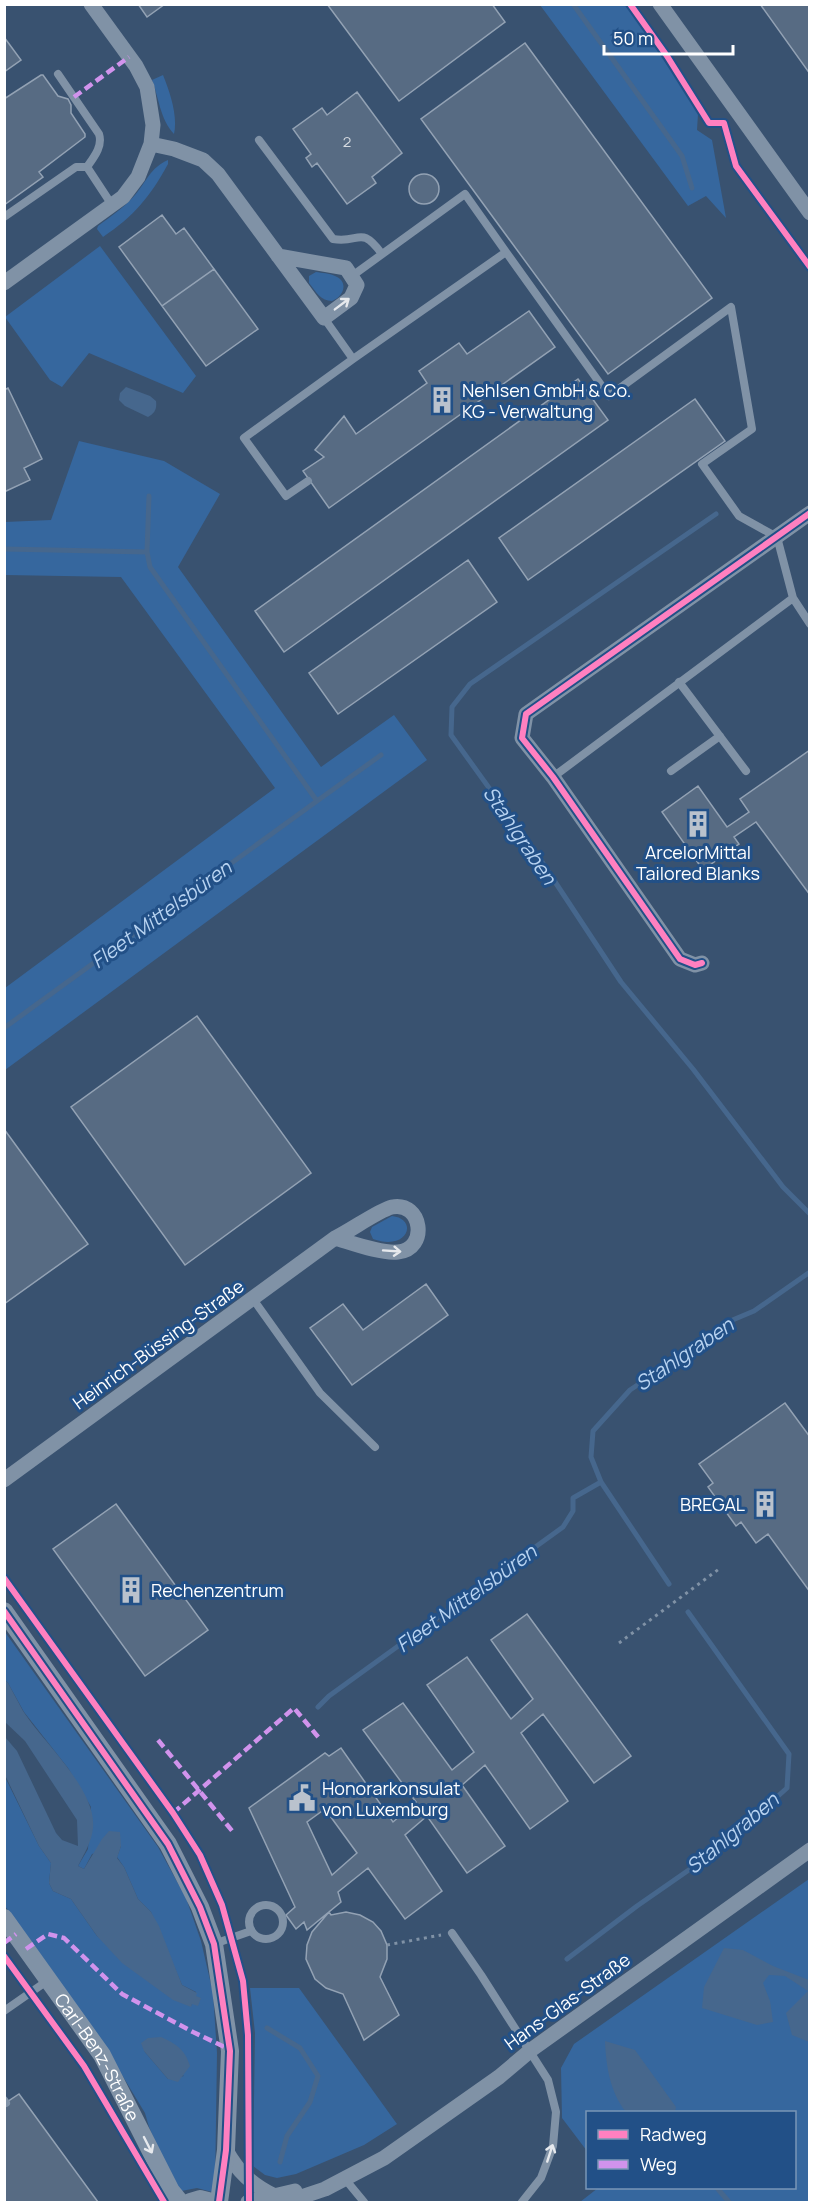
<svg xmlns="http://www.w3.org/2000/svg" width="814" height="2207" viewBox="0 0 814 2207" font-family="Manrope,sans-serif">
<rect width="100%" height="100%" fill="#395270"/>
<!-- green -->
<path fill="#36679e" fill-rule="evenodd" d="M540,5H626L689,97L698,114L697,130L712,140L726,218L706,196L688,206Z
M163,75C170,92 178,116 174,134C160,119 159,98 152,80Z
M168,160V164C150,197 134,216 103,237L97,229L98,226C111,216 125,207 135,195C147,181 150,168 168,160Z
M100,246L196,376L183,393L89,353L62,387L50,380L5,317Z
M316,272C322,273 329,273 335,276C349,281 344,297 332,301C321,301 316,292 309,283V276Z
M79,441L164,461L220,494L178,567L321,767L394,715L427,760L5,1070V988L275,788L121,577L5,575V522L51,520Z
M392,1216C419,1219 408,1252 373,1239L370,1232L372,1227Z
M5,1632L158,1847L186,1898L201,1941L213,1993L217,2053L215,2187L212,2192L197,2188L176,2192L149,2127L145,2113L102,2042L5,1906L4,1775L39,1846L51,1863L49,1883L53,1891L71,1899L97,1936L191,2006L196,1992L182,1985L151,1912L138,1899L124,1867L117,1857L121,1846L92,1854L84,1869L78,1866L88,1849L91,1807L68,1768L24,1712L8,1683L5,1680ZM144,2051L184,2076L168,2079Z
M809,1879V2202H580L598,2188H794V2112H588L587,2151L562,2118L561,2068L574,2044Z
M250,1988H299L397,2124L364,2145L296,2174L277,2178L265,2175L253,2166L255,2033Z"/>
<!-- water -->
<path fill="#46678d" d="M126,387L150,396L156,401C157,409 155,413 148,417L125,406L119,400L120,393Z
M5,1680L8,1683C13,1692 18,1702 23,1711C43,1742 97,1790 93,1828C92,1841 84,1854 78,1866L84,1869L102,1839L109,1831L120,1832L121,1846L117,1858L124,1867L138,1899L151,1912L159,1926L182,1985L197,1993L196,1996L201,1998L198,2006L192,2004L191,2007L173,2000L122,1963L97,1936L71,1899L53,1891L49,1883L51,1863L39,1846L5,1775V1737L17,1751L56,1833L62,1840L78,1846L77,1820L25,1741L5,1722Z
M724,1948L743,1950L773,1966L809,1980V2042L792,2035L786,2013L808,1991L785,1976L769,1975L763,1983L770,2001L773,2022L757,2025L702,2008L704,1987Z
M161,2037C176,2044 185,2049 190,2066L178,2082L168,2079L144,2051L141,2043L148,2038Z
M605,2041L635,2050L676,2107L675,2112H626C610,2092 606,2066 605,2041Z"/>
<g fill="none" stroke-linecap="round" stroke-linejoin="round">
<!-- stream -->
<path stroke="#46678d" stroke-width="5" d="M573,4L682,156L692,188
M716,514L470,684L452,707L451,735L538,856L621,982L693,1069L783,1187L810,1214
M4,549L147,552
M317,801L381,755
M4,1028L317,801L150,567L147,552L149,496
M669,1584L601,1482L591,1457L593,1431L630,1390L705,1340L723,1324L754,1311L810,1272
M318,1707L329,1696L563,1527L573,1511V1498L601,1482
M567,1959L637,1906L719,1849L787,1788L789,1754L688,1612
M267,2028L300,2048L318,2076L310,2102L287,2136L280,2162
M717,2188L729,2202"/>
</g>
<!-- building -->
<path fill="#576b83" stroke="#93a2b4" stroke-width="1.5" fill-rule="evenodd" d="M138,4H165L147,17Z
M327,4H492L505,22L399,101Z
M760,4H810V74Z
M4,37L21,60L4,72Z
M525,43L712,298L608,374L421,119Z
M41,75H43L58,96L68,99L71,105V113L85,134V137L39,172L43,177L4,205V99Z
M357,92L402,153L372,177L376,183L347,204L317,163L312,167L306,158L311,154L293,129L322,108L327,115Z
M409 189a15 15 0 1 1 30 0a15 15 0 1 1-30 0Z
M162,215L176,234L184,228L214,269L162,306L119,247Z
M214,269L258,329L206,366L162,306Z
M529,311L555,347L329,508L303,471L324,457L315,450L344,416L356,434L427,383L419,371L459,343L467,354Z
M578,379L608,420L284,652L255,611Z
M8,388L42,459L24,468L30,480L4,492V390Z
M695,399L725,441L528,580L499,538Z
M468,560L497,602L338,714L309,673Z
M810,750V895L756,822L734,837L739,844L703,870L662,812L698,786L727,827L749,812L740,799Z
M197,1016L311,1173L185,1265L71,1107Z
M4,1129L88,1244L4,1304Z
M426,1284L448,1315L352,1385L310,1328L343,1304L363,1330Z
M785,1403L810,1437V1592L768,1534L756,1543L741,1522L736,1526L708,1487L713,1483L699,1464Z
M116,1504L208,1630L145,1676L53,1549Z
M527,1614L631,1756L594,1783L543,1714L521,1733L568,1801L530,1829L485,1765L462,1785L505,1846L467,1873L427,1816L405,1835L442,1891L405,1919L368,1868L338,1892L341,1902L307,1930L304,1922L296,1929L286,1915L295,1907L249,1808L325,1753L329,1756L341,1748L393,1822L416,1802L363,1730L403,1703L452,1770L474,1752L427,1685L467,1657L511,1719L533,1699L491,1640ZM325,1809L357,1853L332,1875L307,1822Z
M329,1912L331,1915L346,1912L360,1915L373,1922L381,1931L387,1945V1959L380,1977L399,2015L364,2040L343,1994L326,1988L315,1979L306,1959L307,1945L312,1932Z
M19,2094L98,2202H4V2104Z"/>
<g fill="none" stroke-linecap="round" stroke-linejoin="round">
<!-- path -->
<path stroke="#8092a6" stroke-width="3" stroke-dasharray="3 4.5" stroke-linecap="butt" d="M619,1643L719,1569
M387,1945L441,1935"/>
<!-- service -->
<path stroke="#8092a6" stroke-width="8" d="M58,74L99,134C103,146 94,157 87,167
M259,140L333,239C360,244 360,224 382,254
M4,217L76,167H87L112,205
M352,276L465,194L506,252
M324,318L353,359L506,252L609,396L731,307L752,429L702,464L739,516L777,537L793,598L553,777
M308,481L286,496L244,438L353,359
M793,598L810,624
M679,682L746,771
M671,771L720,736
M253,1299L320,1393L375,1447
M249 1922a17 17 0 1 1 34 0a17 17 0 1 1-34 0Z
M452,1933L481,1975L548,2080L556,2112L553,2146L541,2178L522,2202
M214,1944L251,1931
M4,2011L47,1981
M4,2100L6,2103
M345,2179L364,2202"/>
<!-- minor -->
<path stroke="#8092a6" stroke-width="15" d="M660,4L810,213
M151,144L174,149L203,160L218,174L324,318L351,298L357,285L346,268L278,256
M4,283L123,197L138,177L151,144L153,125L147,87L136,66L91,4
M702,963L695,965L680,959L553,777L522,738L526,714L810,513
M4,1480L335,1238C350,1231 379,1210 392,1207C422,1201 429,1249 398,1252C381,1254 352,1243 335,1238
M226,2150C238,2172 252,2185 275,2196
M248,2202L295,2191
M286,2202L325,2189L384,2158L499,2077L531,2050L810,1850"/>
<!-- tertiary -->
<g stroke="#8092a6" stroke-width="18">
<path d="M4,1611L168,1844L200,1907L214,1944L230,2051L226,2150L219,2202"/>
<path id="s1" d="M4,1918L102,2055L171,2191L180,2202"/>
<path d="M190,2202L200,2199L212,2202"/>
</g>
<!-- quiet -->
<path stroke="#d193ec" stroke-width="4.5" stroke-dasharray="9 4.5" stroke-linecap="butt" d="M74,97L129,57
M158,1740L233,1832
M173,1813L294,1708L319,1738
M4,1943L16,1934
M26,1949L48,1934L64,1938L122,1994L193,2032L233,2051"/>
<defs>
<path id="cycleway" d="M630,4L667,56L709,123H724L736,166L810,267
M702,963L695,965L680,959L553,777L522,738L526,714L810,513
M4,1578L173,1813L200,1855L222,1905L243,1981L248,2035L249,2202
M4,1611L168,1844L200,1907L214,1944L230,2051L226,2150L219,2202
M4,1956L84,2066L164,2202"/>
</defs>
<!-- cycleway casing -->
<use href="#cycleway" stroke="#225087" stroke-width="10"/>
<!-- cycleway -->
<use href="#cycleway" stroke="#ff80c0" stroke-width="6"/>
</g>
<!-- one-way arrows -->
<defs><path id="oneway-shaft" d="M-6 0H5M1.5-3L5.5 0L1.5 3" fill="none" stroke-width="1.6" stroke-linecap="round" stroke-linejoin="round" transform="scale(1.5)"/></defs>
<g stroke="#e6e9ed">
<use href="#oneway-shaft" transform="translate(342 304) rotate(-37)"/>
<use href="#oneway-shaft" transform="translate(392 1251) rotate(4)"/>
<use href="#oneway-shaft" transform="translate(148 2145) rotate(63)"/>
<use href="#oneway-shaft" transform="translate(550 2153) rotate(-72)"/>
</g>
<!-- icons -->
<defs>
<symbol id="building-bare" viewBox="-9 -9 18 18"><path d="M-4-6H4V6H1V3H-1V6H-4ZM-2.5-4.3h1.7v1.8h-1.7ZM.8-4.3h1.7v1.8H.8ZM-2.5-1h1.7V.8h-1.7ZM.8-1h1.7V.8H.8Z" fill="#bac2cd" stroke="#225087" stroke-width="2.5" paint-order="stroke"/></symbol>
<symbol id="civic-bare" viewBox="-9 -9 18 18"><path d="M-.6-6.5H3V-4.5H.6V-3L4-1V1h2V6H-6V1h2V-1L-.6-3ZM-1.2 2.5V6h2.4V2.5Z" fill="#bac2cd" stroke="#225087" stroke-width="2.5" paint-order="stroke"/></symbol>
</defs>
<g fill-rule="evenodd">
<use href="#building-bare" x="423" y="381" width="38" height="38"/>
<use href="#building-bare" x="679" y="805" width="38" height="38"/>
<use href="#building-bare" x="746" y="1485" width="38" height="38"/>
<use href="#building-bare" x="112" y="1571" width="38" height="38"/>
<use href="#civic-bare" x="283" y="1779" width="38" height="38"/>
</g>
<g text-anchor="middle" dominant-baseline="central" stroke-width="6" stroke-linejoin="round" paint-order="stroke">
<!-- number labels -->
<g font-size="15" fill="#d5dae0">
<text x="347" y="141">2</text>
</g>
<!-- poi labels -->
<g font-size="18" fill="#fff" stroke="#225087" text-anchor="start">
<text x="462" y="390">Nehlsen GmbH &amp; Co.<tspan x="462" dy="21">KG - Verwaltung</tspan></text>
<text x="698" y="852" text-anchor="middle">ArcelorMittal<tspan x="698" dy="21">Tailored Blanks</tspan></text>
<text x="745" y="1504" text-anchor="end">BREGAL</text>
<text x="151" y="1590">Rechenzentrum</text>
<text x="322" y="1788">Honorarkonsulat<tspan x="322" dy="21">von Luxemburg</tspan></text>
</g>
<!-- street labels -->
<g font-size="18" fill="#fff" stroke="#225087">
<text transform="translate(158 1344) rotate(-36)">Heinrich-Büssing-Straße</text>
<text transform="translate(567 2001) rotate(-36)">Hans-Glas-Straße</text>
<text stroke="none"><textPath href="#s1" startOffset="168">Carl-Benz-Straße</textPath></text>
</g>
<!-- water labels -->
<g font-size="20" font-style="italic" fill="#b8d3f1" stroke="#225087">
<text transform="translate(520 835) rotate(56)">Stahlgraben</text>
<text transform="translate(161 914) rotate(-36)">Fleet Mittelsbüren</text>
<text transform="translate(684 1354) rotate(-34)">Stahlgraben</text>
<text transform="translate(466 1598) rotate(-36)">Fleet Mittelsbüren</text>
<text transform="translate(732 1833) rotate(-40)">Stahlgraben</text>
</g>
</g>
<!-- border -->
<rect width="814" height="2207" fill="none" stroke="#ffffff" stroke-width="12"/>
<!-- legend -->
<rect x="586" y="2111" width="210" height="78" fill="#225087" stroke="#7a96b7" stroke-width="1.5"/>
<rect x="598" y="2130" width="30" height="9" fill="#ff80c0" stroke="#7a96b7" stroke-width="1.5"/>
<text x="640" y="2141" font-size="18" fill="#ffffff">Radweg</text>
<rect x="598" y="2160" width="30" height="9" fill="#d193ec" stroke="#7a96b7" stroke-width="1.5"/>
<text x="640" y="2171" font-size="18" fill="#ffffff">Weg</text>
<!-- scale -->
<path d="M604 45v9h129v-9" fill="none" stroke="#ffffff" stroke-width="3"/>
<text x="613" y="45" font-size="18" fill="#ffffff" stroke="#225087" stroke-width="4.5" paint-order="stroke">50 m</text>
</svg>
